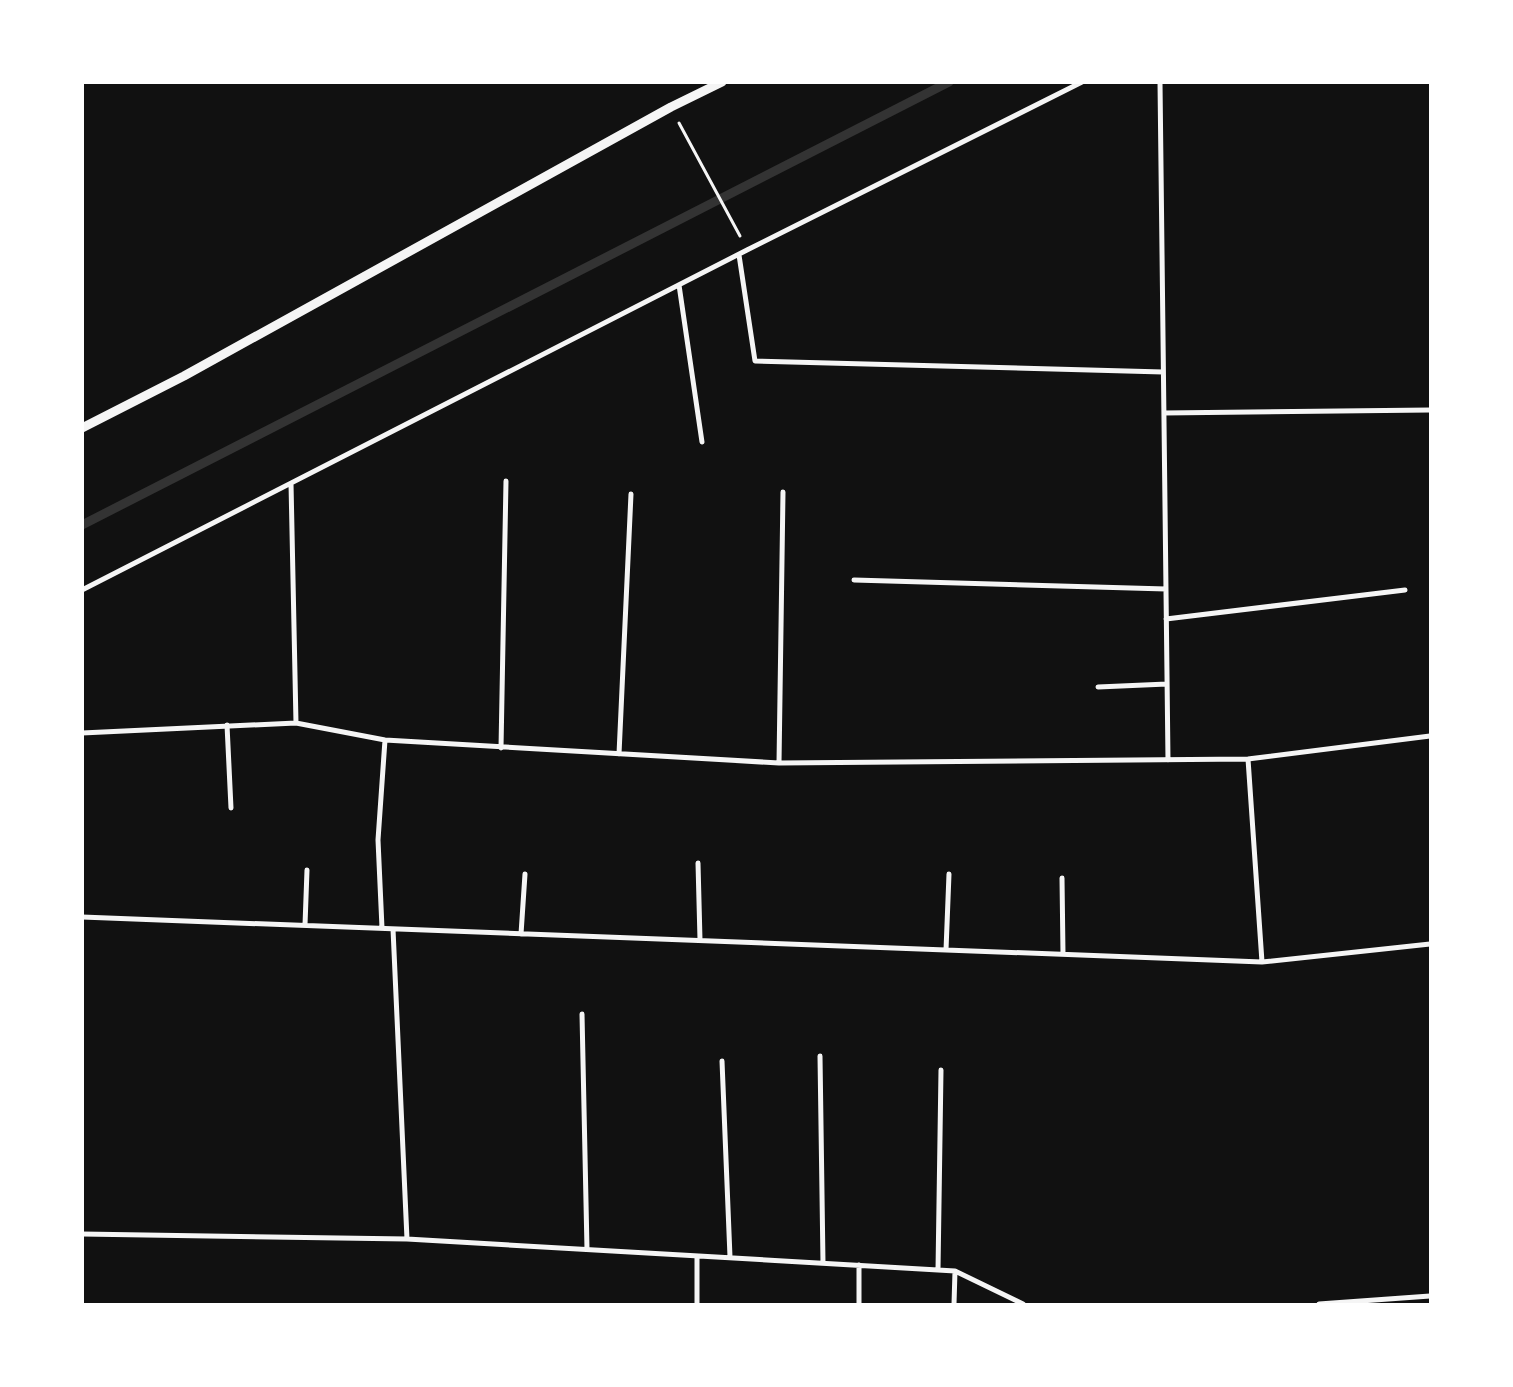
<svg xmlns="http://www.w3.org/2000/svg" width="1513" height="1387" viewBox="0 0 1513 1387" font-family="Arial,sans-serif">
<rect width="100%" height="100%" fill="#111"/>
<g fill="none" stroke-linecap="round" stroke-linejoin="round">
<!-- stream -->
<path stroke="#333" stroke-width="9" d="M82,525L949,82"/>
<!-- path -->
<path stroke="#f5f5f5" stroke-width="3" d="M679,123L740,236"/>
<!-- minor -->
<path stroke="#f5f5f5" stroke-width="5" d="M1160,82L1168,760
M739,255L755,361L1163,372
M679,285L702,442
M1164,413L1430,410
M291,483L296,723
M854,580L1166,589
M82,590L747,250L1082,82
M1166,619L1405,590
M1098,687L1167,684
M227,725L231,808
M82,733L296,723L385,740L779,763L1248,759L1430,736
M501,748L506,481
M619,754L631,494
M1248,759L1262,962
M779,763L783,492
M698,863L700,940
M1062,878L1063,954
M82,917L1262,962L1430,944
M305,925L307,870
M382,928L378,840L385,740
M393,929L407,1239
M521,934L525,874
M946,950L949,874
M582,1014L587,1249
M820,1056L823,1263
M722,1061L730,1257
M82,1234L407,1239L955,1271L1023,1304
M697,1256V1304
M859,1265V1304
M938,1270L941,1070
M954,1304L955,1271
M1319,1304L1430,1296"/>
<!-- tertiary -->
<path stroke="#f5f5f5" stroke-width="9" d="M82,428L184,376L671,107L722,82"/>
</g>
<!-- border -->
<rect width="1513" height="1387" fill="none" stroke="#ffffff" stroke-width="168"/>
</svg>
